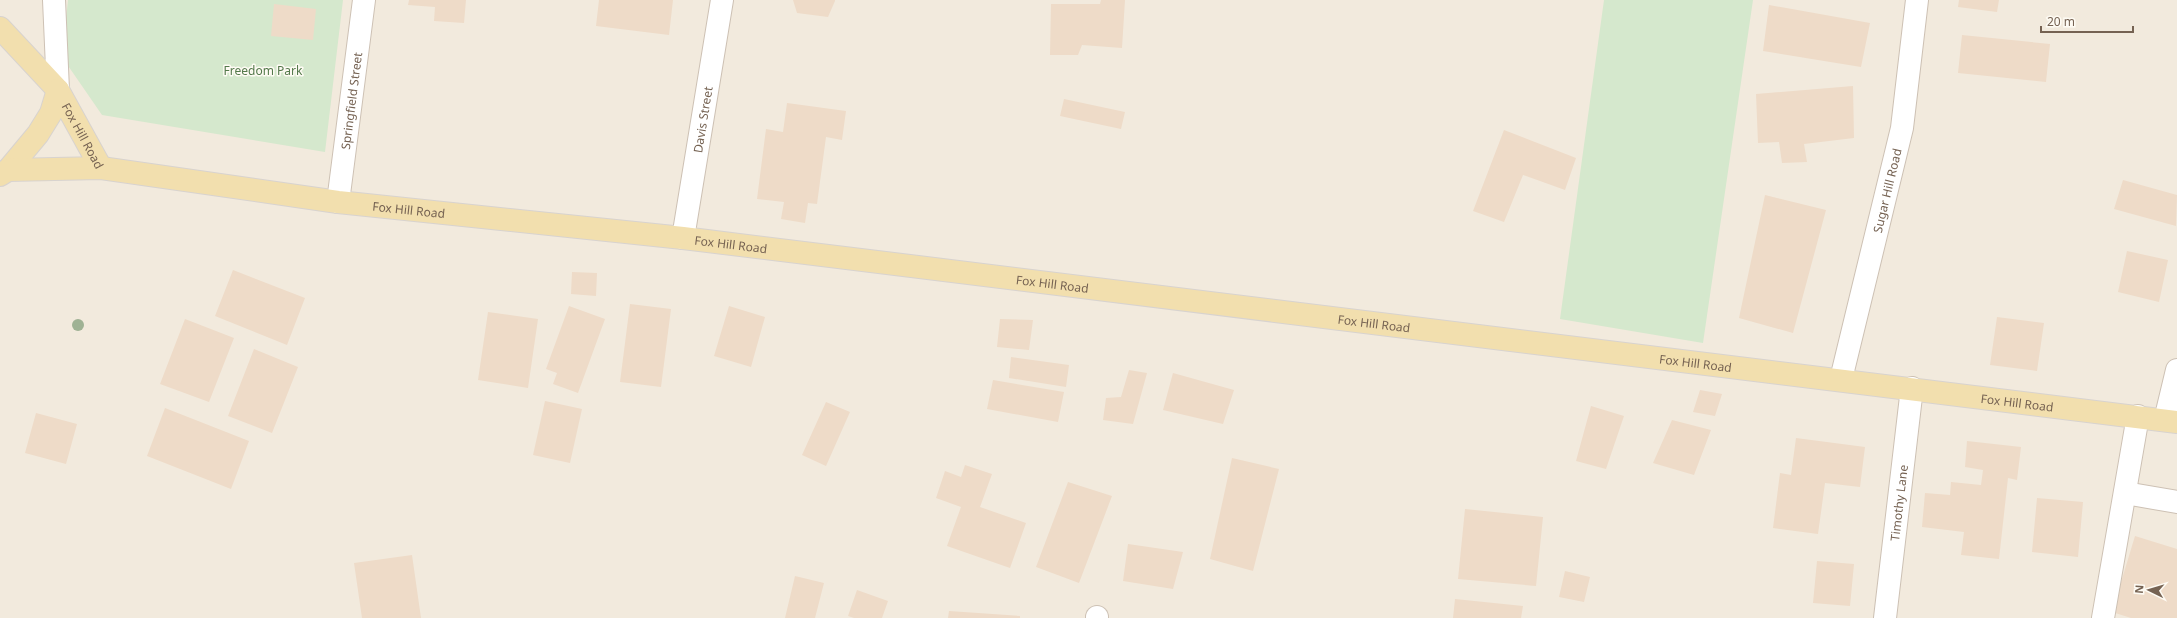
<svg xmlns="http://www.w3.org/2000/svg" width="2177" height="618" viewBox="0 0 2177 618" font-family="'Noto Sans',sans-serif">
<rect width="100%" height="100%" fill="#fbf7ee"/>
<!-- residential -->
<path fill="#f2eadd" d="M0,0H2177V618H0Z"/>
<!-- green -->
<path fill="#d5e8cd" d="M68,0H343L325,152L102,115L62,57Z
M1604,0H1753L1703,343L1560,319Z"/>
<!-- building -->
<path fill="#eedbc8" d="M409,0H466L464,23L434,21L435,7L408,5Z
M599,0H673L669,35L596,26Z
M793,0H835V1L828,17L797,13Z
M1101,0H1125L1122,48L1082,45L1078,55H1050L1051,4H1100Z
M1959,0H1999L1997,12L1958,7Z
M274,4L316,9L313,40L271,36Z
M1769,5L1870,23L1861,67L1763,51Z
M1962,35L2050,44L2046,82L1958,73Z
M1853,86L1854,138L1804,144L1807,162L1782,163L1779,142L1758,143L1756,94Z
M1064,99L1125,112L1121,129L1060,116Z
M787,103L846,111L842,140L826,137L817,204L808,203L805,223L781,219L784,202L757,199L766,129L783,132Z
M1504,130L1576,158L1565,190L1523,175L1504,222L1473,211Z
M2123,180L2177,195L2176,226L2114,209Z
M1765,195L1826,210L1793,333L1739,318Z
M2127,251L2168,260L2159,302L2118,292Z
M233,270L305,298L287,345L215,316Z
M572,272L597,273L596,296L571,294Z
M630,304L671,309L661,387L620,382Z
M569,306L605,319L578,393L553,384L557,373L546,369Z
M729,306L765,317L751,367L714,356Z
M488,312L538,319L528,388L478,380Z
M1997,317L2044,323L2037,371L1990,365Z
M185,319L234,338L209,402L160,384Z
M1000,319L1033,320L1029,350L997,347Z
M254,349L298,367L272,433L228,416Z
M1011,357L1069,365L1066,387L1009,378Z
M1129,370L1147,373L1133,424L1103,420L1106,398L1121,397Z
M1173,373L1234,390L1223,424L1163,410Z
M993,380L1064,392L1058,422L987,409Z
M1700,390L1722,394L1715,416L1693,412Z
M545,401L582,409L570,463L533,455Z
M826,402L850,412L826,466L802,455Z
M1591,406L1624,416L1606,469L1576,461Z
M165,408L249,441L231,489L147,456Z
M36,413L77,424L66,464L25,453Z
M1672,420L1711,430L1694,475L1653,463Z
M1796,438L1865,447L1860,487L1825,483L1818,534L1773,528L1780,473L1791,475Z
M1967,441L2021,447L2017,480L2008,478L1999,559L1961,555L1964,532L1922,527L1925,493L1950,495L1951,482L1981,485L1983,470L1965,467Z
M1232,458L1279,469L1253,571L1210,559Z
M965,465L992,474L980,507L1026,523L1010,568L947,546L961,507L936,498L945,471L961,477Z
M1068,482L1112,496L1079,583L1036,567Z
M2037,498L2083,502L2078,557L2032,552Z
M1465,509L1543,517L1536,586L1458,579Z
M2135,536L2177,549V618H2131L2112,612Z
M1128,544L1183,552L1173,589L1123,581Z
M412,555L421,618H362L354,563Z
M1817,561L1854,564L1850,606L1813,603Z
M1565,571L1590,577L1584,602L1559,597Z
M795,576L824,583L815,618H785Z
M857,590L888,601L882,618H854L848,616Z
M1455,599L1523,606L1521,618H1453Z
M949,611L1020,616V618H948Z"/>
<g fill="none" stroke-linecap="round" stroke-linejoin="round">
<defs>
<g id="minor">
<path d="M54,0L58,90"/>
<path id="s1" d="M338,202L364,0"/>
<path id="s2" d="M683,238L722,0"/>
<path id="s3" d="M1841,379L1902,128L1917,0"/>
<path d="M2165,420L2177,370"/>
<path d="M2125,493L2177,502"/>
<path d="M1097,618V617"/>
<path id="s4" d="M1885,618L1912,388"/>
<path d="M2103,618L2138,416"/>
</g>
<g id="major">
<path id="s5" d="M0,28L58,90L101,168"/>
<path d="M8,170L38,134L51,113L58,90"/>
<path id="s6" d="M0,175L8,170L101,168L338,202L683,238L2177,422"/>
</g>
</defs>
<!-- minor casing -->
<use href="#minor" stroke="#cdc1b4" stroke-width="24"/>
<!-- major casing -->
<use href="#major" stroke="#d8d3cf" stroke-width="24"/>
<!-- minor -->
<use href="#minor" stroke="#fff" stroke-width="22"/>
<!-- major -->
<use href="#major" stroke="#f2dfae" stroke-width="22"/>
</g>
<!-- trees -->
<circle fill="#9fb294" cx="78" cy="325" r="6"/>
<g text-anchor="middle" dominant-baseline="central" stroke-width="3" stroke-linejoin="round" paint-order="stroke">
<!-- park labels -->
<g font-size="12" fill="#54794b" stroke="#fefbf4">
<text x="263" y="70">Freedom Park</text>
</g>
<!-- street labels -->
<g font-size="12" fill="#756252" stroke="#fefbf4">
<text stroke="none"><textPath href="#s1" startOffset="102">Springfield Street</textPath></text>
<text stroke="none"><textPath href="#s2" startOffset="120">Davis Street</textPath></text>
<text stroke="none"><textPath href="#s5" startOffset="137">Fox Hill Road</textPath></text>
<text stroke="none"><textPath href="#s3" startOffset="194">Sugar Hill Road</textPath></text>
<text stroke="none"><textPath href="#s6" startOffset="413">Fox Hill Road</textPath></text>
<text stroke="none"><textPath href="#s6" startOffset="737">Fox Hill Road</textPath></text>
<text stroke="none"><textPath href="#s6" startOffset="1061">Fox Hill Road</textPath></text>
<text stroke="none"><textPath href="#s6" startOffset="1385">Fox Hill Road</textPath></text>
<text stroke="none"><textPath href="#s6" startOffset="1709">Fox Hill Road</textPath></text>
<text stroke="none"><textPath href="#s6" startOffset="2033">Fox Hill Road</textPath></text>
<text stroke="none"><textPath href="#s4" startOffset="116">Timothy Lane</textPath></text>
</g>
</g>
<!-- north arrow -->
<g transform="translate(2149 590) rotate(275)" stroke="#fefbf4" stroke-width="3" paint-order="stroke">
<path d="M0-3L7 15L0 10L-7 15Z" fill="#756252"/>
<text y="-6" font-size="11" font-weight="bold" text-anchor="middle" fill="#756252">N</text>
</g>
<!-- scale -->
<path d="M2041 26v6h92v-6" fill="none" stroke="#756252" stroke-width="2"/>
<text x="2047" y="26" font-size="12" fill="#756252" stroke="#fefbf4" stroke-width="3" paint-order="stroke">20 m</text>
</svg>
